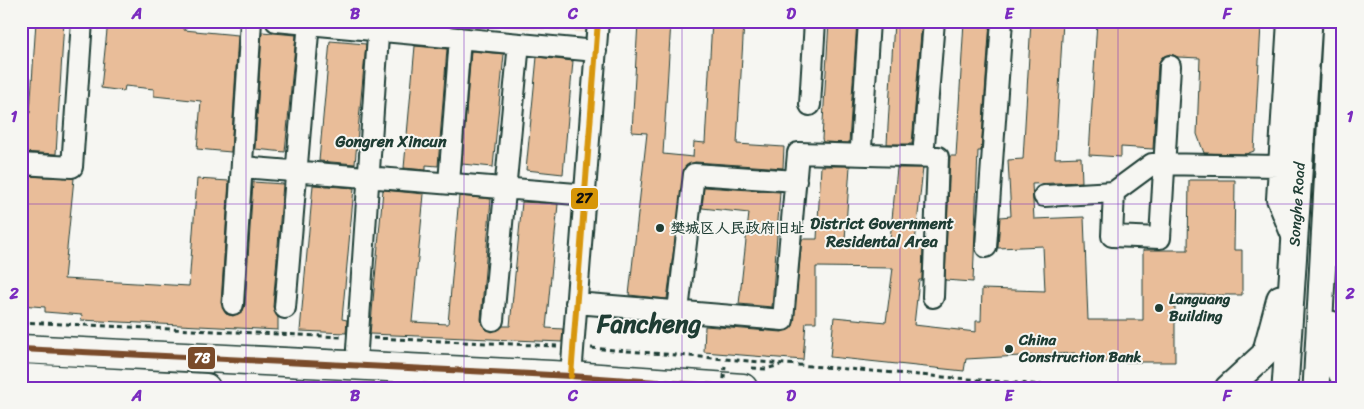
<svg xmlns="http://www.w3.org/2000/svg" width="1364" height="409" viewBox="0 0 1364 409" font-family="Sriracha,'LXGW WenKai TC',sans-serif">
<rect width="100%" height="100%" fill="#f6f6f2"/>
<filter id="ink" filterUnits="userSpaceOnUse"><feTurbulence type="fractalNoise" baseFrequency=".02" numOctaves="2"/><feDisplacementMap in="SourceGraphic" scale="10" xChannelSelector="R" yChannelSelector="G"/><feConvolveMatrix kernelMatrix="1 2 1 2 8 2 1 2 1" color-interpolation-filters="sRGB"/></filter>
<g filter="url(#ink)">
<!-- built -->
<path fill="#f2e5d7" d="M436,21H589L588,33L436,23Z"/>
<!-- building -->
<path fill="#e9bd99" stroke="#1f3d34" d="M36,21H64L56,154L21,152L23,117L30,113Z
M108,21H185L184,30L238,35L231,152L197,149L201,101L154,96V89L125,86L124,91L101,88Z
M638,21H671L663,154L693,157L694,142L705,143L712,21H744L737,144L784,147L783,168L695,162L685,167L667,299L629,295L647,133L632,132Z
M829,21H857L849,143L823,142L822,139Z
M894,21H922L912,144H887Z
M964,21H990L981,151H978L973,282L945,280L950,156H956Z
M1031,21H1063L1055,158L1081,157L1082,182L1032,184L1034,219L1084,217L1088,320H1143V250H1188L1189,180H1235L1234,250H1242V295H1175V362H1075V353L966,359L964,371L830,357L834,317L886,322L893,268L816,267V322H806L803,360L704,352L705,326L782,332L793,326L802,239H817L821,166H850L845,240H890L897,168H923L915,243L923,244L922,280H919L914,325L976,332V321H981L982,289L1045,291L1043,246L998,248L1000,217L1011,216L1008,160L1023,159Z
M1097,21H1186L1261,25L1254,151L1246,154L1204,153L1197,134L1200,58L1178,57L1170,54L1162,57L1158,65L1153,149L1121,147V157L1089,155Z
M262,32L296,35L285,152L255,149Z
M330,41L366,44L355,164L319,161Z
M415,46L447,49L438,166L426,165V170L404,168Z
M471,51L504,54L493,167L462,164Z
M537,57L573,61L563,174L526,170Z
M21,176L74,178L64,279L189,286L197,179L229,181L221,303L226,314L233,316L243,311L245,305L253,182L283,184L273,307L278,318V330L81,320L82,315L45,312V307L21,305Z
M313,185L354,188L342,319L347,320L346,333L300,331Z
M704,187L780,192L772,307L739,304L749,213L702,208Z
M383,190L424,194L412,322L448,324L459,196L491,199L481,319L482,325L492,332L503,326H510L522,202L558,204L546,328L563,329L562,342L370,334Z"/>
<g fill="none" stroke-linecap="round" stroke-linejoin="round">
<defs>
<path id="minor" d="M276,21L596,51
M1288,21L1277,199L1294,241
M810,105L815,21
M924,145L934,21
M861,147L869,21
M21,164L72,167L82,21
M242,167L576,194
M449,183L460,38
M1114,192L1112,236L1160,238L1170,66
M1044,196L1114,192L1152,164L1279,166
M1330,228L1343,190
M986,247L1002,21
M576,303L783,320L798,153L938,157L933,297
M233,304L251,21
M285,308L309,21
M678,311L694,174L796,181
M493,320L518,53
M357,349L379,21
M571,376L598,21"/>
<g id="major">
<path d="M1331,324L1333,354L1343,377"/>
<path d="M1228,388L1265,354L1280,298"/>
<path id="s1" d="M1285,388L1309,21"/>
<path d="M1316,388L1336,21"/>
</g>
<path id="highway" d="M21,349L571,376L743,388
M21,378L206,388"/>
</defs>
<!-- minor casing -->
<use href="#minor" stroke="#1f3d34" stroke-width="24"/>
<!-- major casing -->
<use href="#major" stroke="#1f3d34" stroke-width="29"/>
<!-- highway casing -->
<use href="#highway" stroke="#1f3d34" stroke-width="31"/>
<!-- path -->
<path stroke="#1f3d34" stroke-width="3" stroke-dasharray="5 4" stroke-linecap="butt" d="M21,322L342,337
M373,338L557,346
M591,348L1078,388
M752,368L766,369L780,365"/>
<!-- minor -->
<use href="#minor" stroke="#f6f6f2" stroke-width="20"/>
<!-- major -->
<use href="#major" stroke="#f6f6f2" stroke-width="25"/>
<!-- highway -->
<use href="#highway" stroke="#f6f6f2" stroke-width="28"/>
<!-- path-bridge -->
<path stroke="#1f3d34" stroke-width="3" stroke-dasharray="5 4" stroke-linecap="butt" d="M723,388L725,366"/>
<defs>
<path id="bus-1" d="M21,349L571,376L743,388"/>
<path id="bus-2" d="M571,376L598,21"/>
</defs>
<!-- bus-1 casing -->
<use href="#bus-1" stroke="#f6f6f2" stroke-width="10"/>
<!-- bus-2 casing -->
<use href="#bus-2" stroke="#f6f6f2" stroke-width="10"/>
<!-- bus-1 -->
<use href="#bus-1" stroke="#7a4b2a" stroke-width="6"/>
<!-- bus-2 -->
<use href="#bus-2" stroke="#d79608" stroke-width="6"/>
</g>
</g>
<!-- grid -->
<path fill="none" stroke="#7b2cbf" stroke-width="1" stroke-opacity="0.55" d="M246,21V388M464,21V388M682,21V388M900,21V388M1118,21V388M21,204H1343"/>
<!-- markers -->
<g fill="#1f3d34" stroke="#f6f6f2" stroke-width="2">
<circle cx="660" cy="228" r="5"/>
<circle cx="1159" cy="308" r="5"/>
<circle cx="1009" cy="349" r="5"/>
</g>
<g text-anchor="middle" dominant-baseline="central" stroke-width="4" stroke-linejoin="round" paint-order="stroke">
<!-- street labels -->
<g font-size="15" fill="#1f3d34" stroke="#f6f6f2">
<text stroke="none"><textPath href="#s1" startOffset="184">Songhe Road</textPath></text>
</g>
<!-- poi labels -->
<g font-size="15" font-weight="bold" fill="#1f3d34" stroke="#f6f6f2" text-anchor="start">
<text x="670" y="228">樊城区人民政府旧址</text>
<text x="1169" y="299">Languang<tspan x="1169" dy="17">Building</tspan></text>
<text x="1019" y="340">China<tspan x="1019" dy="17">Construction Bank</tspan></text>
</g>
<!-- neighbourhood labels -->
<g font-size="16" font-weight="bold" fill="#1f3d34" stroke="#f6f6f2">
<text x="391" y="141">Gongren Xincun</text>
<text x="882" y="223">District Government<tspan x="882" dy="18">Residental Area</tspan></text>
</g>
<!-- town labels -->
<g font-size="25" font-weight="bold" fill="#1f3d34" stroke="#f6f6f2">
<text x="649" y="323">Fancheng</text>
</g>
</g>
<g stroke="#f6f6f2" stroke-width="2">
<rect x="570" y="187" width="29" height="23" rx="5" fill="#d79608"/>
<rect x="187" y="346" width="29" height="24" rx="5" fill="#7a4b2a"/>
</g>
<g font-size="14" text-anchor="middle" font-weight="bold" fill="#fff">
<text x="202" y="363">78</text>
</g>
<g font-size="14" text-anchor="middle" font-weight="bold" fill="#111">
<text x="584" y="203">27</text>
</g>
<!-- margin -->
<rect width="1364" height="409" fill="none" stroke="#f6f6f2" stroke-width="55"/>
<rect x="28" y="28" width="1308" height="354" fill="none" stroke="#7b2cbf" stroke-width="2"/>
<g font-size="16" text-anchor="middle" font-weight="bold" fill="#7b2cbf">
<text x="137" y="19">A</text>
<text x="355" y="19">B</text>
<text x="573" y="19">C</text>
<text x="791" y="19">D</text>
<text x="1009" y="19">E</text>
<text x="1227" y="19">F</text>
<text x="14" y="122">1</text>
<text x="1350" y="122">1</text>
<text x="14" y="299">2</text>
<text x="1350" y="299">2</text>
<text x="137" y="401">A</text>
<text x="355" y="401">B</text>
<text x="573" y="401">C</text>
<text x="791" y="401">D</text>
<text x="1009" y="401">E</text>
<text x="1227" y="401">F</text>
</g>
</svg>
